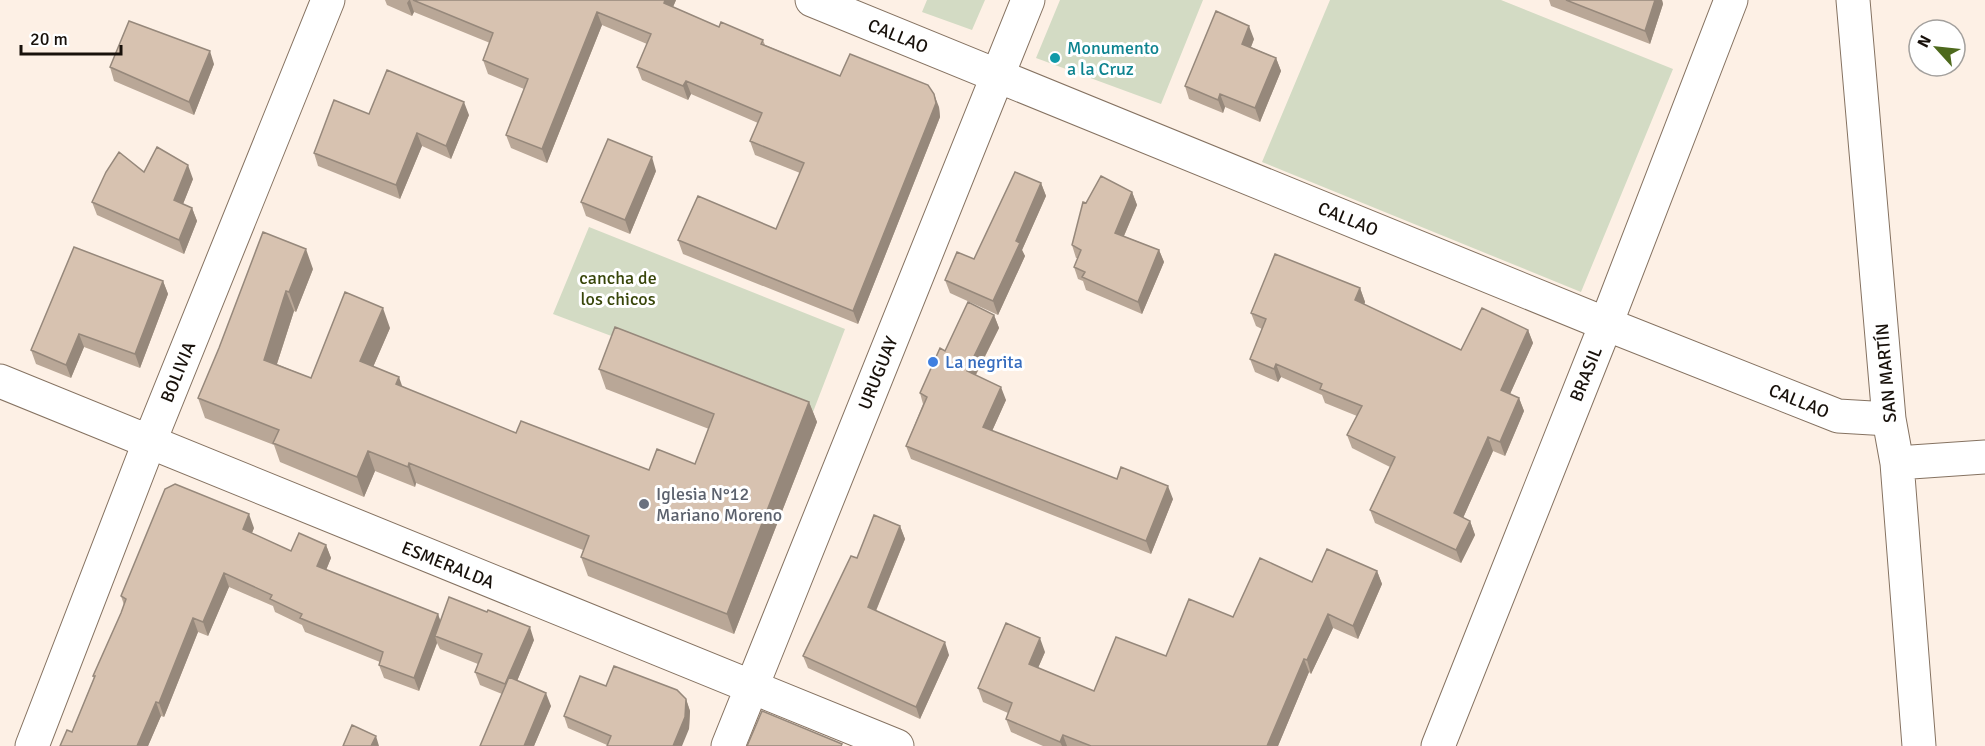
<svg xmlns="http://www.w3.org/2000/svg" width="1985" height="746" viewBox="0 0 1985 746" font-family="Signika,sans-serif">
<rect width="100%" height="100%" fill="#fdf0e5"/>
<!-- green -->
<path fill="#d3dbc4" d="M927,0H985L972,30L922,12Z
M1060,0H1203L1161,104L1036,58Z
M1330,0H1501L1673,69L1581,292L1262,162Z
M589,227L845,329L813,412L553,314Z"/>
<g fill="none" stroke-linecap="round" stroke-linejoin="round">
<defs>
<path id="street" d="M812,0L1606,324L1838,416L1889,419
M1853,0L1889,419L1897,463L1919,746
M0,381L897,746
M1897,463L1985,457
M32,746L149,443L328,0
M728,746L1028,0
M1438,746L1606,324L1731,0"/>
</defs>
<!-- street casing -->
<use href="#street" stroke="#857261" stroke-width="35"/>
<!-- street -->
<use href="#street" stroke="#fff" stroke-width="33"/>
</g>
<!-- wall -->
<path fill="#b9a797" d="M385,0H676L673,7L719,27L763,40L765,45L840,76L939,107L940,117L858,324L683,254L678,240L776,229L800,173L755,155L750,141L758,123L691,94L688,100L642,80L637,67L647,44L602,25L547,163L511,148L506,135L524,89L488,74L483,60L490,43L414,12L412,16L387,5Z
M1549,0H1662L1663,4L1650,44L1551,6Z
M1254,39L1251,47L1276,58L1281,71L1260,122L1225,107L1223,113L1189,99L1185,86Z
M214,64L194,115L114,81L110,67Z
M369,114L469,115L451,159L422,146L400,199L318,166L314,153Z
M656,171L630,234L586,216L581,202Z
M144,172L193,179L183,204L192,208L197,221L184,254L97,215L92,202Z
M1041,183L1046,196L1022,250L1025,256L998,315L950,293L945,280L974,259Z
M1132,192L1137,205L1124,236L1159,250L1164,262L1142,314L1086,290L1083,281L1078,279L1074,267L1078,258H1076L1072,245L1086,203Z
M313,269L296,312L294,311L277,364L311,378L390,328L373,367L402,387L516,433L649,470L695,464L709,429L606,389L599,369L809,402L817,422L734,634L588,576L581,557L583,550L416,483L415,487L375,471L364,497L280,462L274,445L205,418L198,398L219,348Z
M163,281L168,294L140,368L84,347L71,378L36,364L31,350Z
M1360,288L1365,302L1364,305L1461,350L1528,330L1533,343L1510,394L1519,398L1524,411L1505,456L1493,451L1463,518L1470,521L1475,535L1461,563L1375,523L1370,510L1390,467L1352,448L1347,435L1357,416L1325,403L1322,395L1281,377L1278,382L1255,372L1250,359L1262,329L1256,326L1251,313Z
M994,315L999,328L976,375L1006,400L992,431L1117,479L1173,499L1151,554L911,459L906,446L923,404L920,393L945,351Z
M900,526L905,539L876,611L949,655L920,719L808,668L803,656L857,558Z
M254,528L252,533L291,551L326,545L331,558L326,570L438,614L440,621L534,640L517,681L551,706L534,746H480L502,694L480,685L475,672L478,664L440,649L437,643L419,691L384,678L379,665L380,662L305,632L302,625L275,612L273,606L229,587L208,636L198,632L164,717L161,716L148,746H60L72,732L94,678L93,676L121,613L124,605L121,596Z
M1377,571L1382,584L1358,639L1333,628L1311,674L1309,672L1278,746H1043L1011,732L1006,719L1008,713L983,702L978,688L1045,652L1038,668L1094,691L1166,656L1233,617L1312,582Z
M606,686L686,699L690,711L689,729L607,745L568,728L564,716Z"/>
<!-- shaded-wall -->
<path fill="#96887b" d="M409,0H410L414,12L412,16L407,3Z
M665,0H676L669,16L664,3Z
M1655,0H1662L1663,4L1650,44L1645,31Z
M597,12L602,25L547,163L542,149Z
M1249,26L1254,39L1247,57L1242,44Z
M210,51L214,64L194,115L189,102Z
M1276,58L1281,71L1260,122L1255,108Z
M686,81L691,94L688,100L683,86Z
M934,94L939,107L940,117L858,324L853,311Z
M1220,94L1225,107L1223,113L1218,100Z
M464,102L469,115L451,159L446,146Z
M417,133L422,146L400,199L396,185Z
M652,157L656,171L630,234L625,220Z
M188,165L193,179L179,214L174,200Z
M1041,183L1046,196L1022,250L1025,256L998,315L993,301L1016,241Z
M1132,192L1137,205L1120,245L1115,233Z
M192,208L197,221L184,254L179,240Z
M306,249L313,269L296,312L289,292Z
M1159,250L1164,262L1142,314L1138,302Z
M163,281L168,294L140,368L135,354Z
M1360,288L1365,302L1360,314L1355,300Z
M286,291L294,311L272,379L264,360Z
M383,308L390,328L367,381L360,361Z
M994,315L999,328L971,384L967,371Z
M1528,330L1533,343L1506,403L1501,390Z
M79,334L84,347L71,378L66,365Z
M1276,364L1281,377L1278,382L1274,369Z
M399,377L406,397L396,384Z
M1001,387L1006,400L988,440L983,427Z
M1519,398L1524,411L1505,456L1500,442Z
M809,402L817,422L734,634L727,614Z
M1488,437L1493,451L1459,527L1454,513Z
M368,451L375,471L364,497L357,477Z
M409,463L416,483L415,487L408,467Z
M1168,486L1173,499L1151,554L1146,541Z
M249,514L254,528L248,542L243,529Z
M1470,521L1475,535L1461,563L1456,550Z
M900,526L905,539L872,620L868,607Z
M326,545L331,558L322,580L317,566Z
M1377,571L1382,584L1358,639L1353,626Z
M224,573L229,587L208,636L203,622Z
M438,614L443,628L435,636L437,643L419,691L414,678Z
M1328,614L1333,628L1311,674L1307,660Z
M193,618L198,632L164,717L159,703Z
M530,627L534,640L510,698L505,684Z
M1040,638L1045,652L1034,677L1029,664Z
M945,642L949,655L920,719L916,707Z
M1304,659L1309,672L1278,746H1267Z
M546,693L551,706L534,746H524Z
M686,699L690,711L689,729L682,746H673Z
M156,702L161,716L148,746H137Z
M1063,735L1067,746H1062L1060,742Z
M376,736L379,746H371Z"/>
<!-- building -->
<path fill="#d7c2b0" stroke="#96887b" stroke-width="1.5" d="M413,0H665L664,3L719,27L721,22L763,40L761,44L840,76L850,54L928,85L934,94L936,103L853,311L678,240L698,196L776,229L804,163L750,141L762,113L686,81L683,86L637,67L651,34L597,12L542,149L506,135L528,79L483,60L493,33Z
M1566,0H1655L1645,31Z
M1216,11L1249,26L1242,44L1276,58L1255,108L1220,94L1218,100L1185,86Z
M129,21L210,51L189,102L110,67Z
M387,70L464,102L446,146L417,133L396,185L314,153L334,100L369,114Z
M608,139L652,157L625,220L581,202Z
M157,147L188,165L174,200L192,208L179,240L92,202L106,172L119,152L144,172Z
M1015,172L1041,183L1016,241L1020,243L993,301L945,280L957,252L974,259Z
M1101,176L1132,192L1115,233L1159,250L1138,302L1082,277L1085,272L1074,267L1081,250L1072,245L1083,202L1086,203Z
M263,232L306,249L289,292L286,291L264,360L311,378L345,292L383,308L360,361L399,377L396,384L516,433L521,421L649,470L657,449L695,464L714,414L599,369L615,327L809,402L727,614L581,557L589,536L409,463L408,467L368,451L357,477L273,443L279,430L198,398L219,348Z
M74,247L163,281L135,354L79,334L66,365L31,350Z
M1275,254L1360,288L1355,300L1461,350L1482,308L1528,330L1501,390L1519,398L1500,442L1488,437L1454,513L1470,521L1456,550L1370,510L1395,457L1347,435L1362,406L1320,389L1322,384L1276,364L1274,369L1250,359L1266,319L1251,313Z
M968,302L994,315L967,371L1001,387L983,427L1117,479L1121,467L1168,486L1146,541L906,446L927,397L920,393L940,348L945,351Z
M175,484L249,514L243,529L291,551L299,533L326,545L317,566L438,614L414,678L379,665L383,652L300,618L302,614L270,599L272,595L224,573L203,622L193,618L159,703L156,702L137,746H60L67,730L72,732L95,676H93L121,613L126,599L121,596L165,489Z
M874,515L900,526L868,607L945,642L916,707L803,656L851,556L857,558Z
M1327,549L1377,571L1353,626L1328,614L1307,660L1304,659L1267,746H1091L1063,735L1060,742L1006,719L1012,703L978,688L1006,623L1040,638L1029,664L1094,691L1116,637L1166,656L1189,599L1233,617L1260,558L1312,582Z
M449,597L487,612L488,610L530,627L505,684L475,672L482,654L435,636Z
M614,666L677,690L686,699L685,717L673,746H607L611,736L564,716L580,676L606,686Z
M509,677L546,693L524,746H480Z
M762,711L842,744L841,746H747Z
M352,725L376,736L371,746H343Z"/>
<!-- markers -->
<circle fill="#0f9aa8" stroke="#fff" stroke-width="2" cx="1055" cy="58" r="6"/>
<circle fill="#3f7fe0" stroke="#fff" stroke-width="2" cx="933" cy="362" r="6"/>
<circle fill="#6b7280" stroke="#fff" stroke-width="2" cx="644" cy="504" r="6"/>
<g text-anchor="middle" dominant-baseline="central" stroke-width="6" stroke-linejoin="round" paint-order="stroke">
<!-- street labels -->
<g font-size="18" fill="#18110b" stroke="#fff">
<text transform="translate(898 36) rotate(22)">CALLAO</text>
<text transform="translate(1348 219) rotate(22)">CALLAO</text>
<text transform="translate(178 372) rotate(-68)">BOLIVIA</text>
<text transform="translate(878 373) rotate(-68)">URUGUAY</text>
<text transform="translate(1886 373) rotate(-95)">SAN MARTÍN</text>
<text transform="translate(1586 374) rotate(-68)">BRASIL</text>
<text transform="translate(1799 401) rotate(22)">CALLAO</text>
<text transform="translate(448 565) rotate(22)">ESMERALDA</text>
</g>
<!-- culture labels -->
<g font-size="18" fill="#0d838f" stroke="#fff" text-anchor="start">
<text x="1067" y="48">Monumento<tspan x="1067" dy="21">a la Cruz</tspan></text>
</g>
<!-- park labels -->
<g font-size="18" fill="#38460a" stroke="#fff">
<text x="618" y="278">cancha de<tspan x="618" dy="21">los chicos</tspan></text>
</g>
<!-- shop labels -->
<g font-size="18" fill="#366cbe" stroke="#fff" text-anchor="start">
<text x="945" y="362">La negrita</text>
</g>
<!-- worship labels -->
<g font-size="18" fill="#5b616d" stroke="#fff" text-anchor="start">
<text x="656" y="494">Iglesia N°12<tspan x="656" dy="21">Mariano Moreno</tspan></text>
</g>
</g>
<!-- north arrow -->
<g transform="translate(1937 48) rotate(297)"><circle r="28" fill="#ffffff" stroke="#a3a09d" stroke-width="1.5"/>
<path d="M0-4.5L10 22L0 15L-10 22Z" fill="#4d691c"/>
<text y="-9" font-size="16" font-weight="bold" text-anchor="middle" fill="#18110b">N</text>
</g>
<!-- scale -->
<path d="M21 45v9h100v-9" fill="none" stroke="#18110b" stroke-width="3"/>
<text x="30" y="45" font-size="18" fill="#18110b" stroke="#ffffff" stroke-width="4.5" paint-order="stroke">20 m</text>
</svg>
